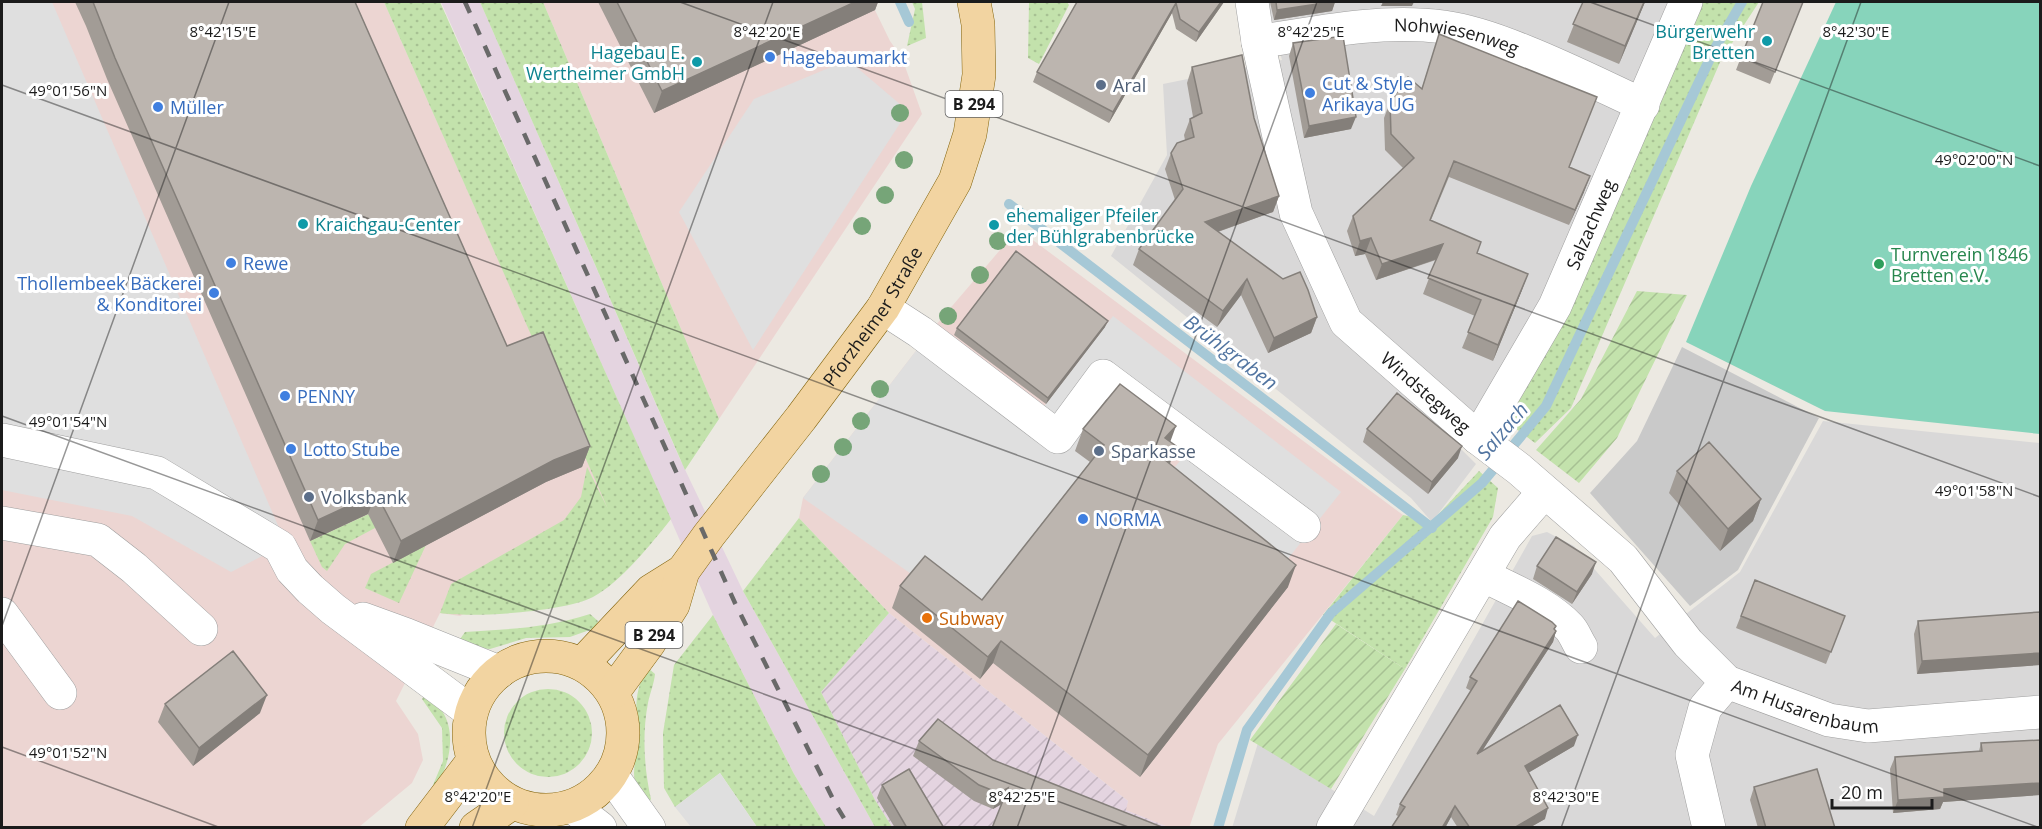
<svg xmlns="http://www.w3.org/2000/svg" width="2042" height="829" viewBox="0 0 2042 829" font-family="'Open Sans',sans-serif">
<defs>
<pattern id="industrial-furrows" width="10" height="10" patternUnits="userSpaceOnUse" patternTransform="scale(1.5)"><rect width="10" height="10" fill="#e4d4e0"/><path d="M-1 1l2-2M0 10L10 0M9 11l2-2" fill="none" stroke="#c3b5c0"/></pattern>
<pattern id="grass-dots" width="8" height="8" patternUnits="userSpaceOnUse" patternTransform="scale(1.5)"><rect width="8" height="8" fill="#c3e2ac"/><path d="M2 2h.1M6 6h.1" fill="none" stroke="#a7c193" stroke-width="1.8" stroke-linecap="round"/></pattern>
<pattern id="garden-furrows" width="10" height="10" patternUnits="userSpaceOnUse" patternTransform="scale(1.5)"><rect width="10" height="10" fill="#c3e2ac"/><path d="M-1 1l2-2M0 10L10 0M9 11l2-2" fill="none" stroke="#a7c193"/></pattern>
</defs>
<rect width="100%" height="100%" fill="#ece9e2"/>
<!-- residential -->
<path fill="#d9d8d8" d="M1267,2H1675L1551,281L1482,407L1455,443L1476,464L1432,522L1411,498L1111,256L1167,155L1163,84L1282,60Z
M1823,421L2040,443V827L1232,828L1258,743L1374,816L1532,536L1547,532L1574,546L1655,638L1740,572Z"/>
<!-- commercial -->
<path fill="#ecd5d2" d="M2,2H384L618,530L460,616L440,613L396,701L418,734L423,760L412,783L359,827L2,828Z
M543,2H871L890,41L902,58L922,114L719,419Z
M1018,229L1403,515L1218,744L1189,828L1168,827L1125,810L1128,801L889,613L799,518L803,498L935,326Z"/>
<!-- industrial -->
<path fill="url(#industrial-furrows)" d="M889,613L1128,801L1126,810L1168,827H892L875,800L821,692Z"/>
<!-- religious -->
<path fill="#c9c9c9" d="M1682,347L1819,418L1738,570L1690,606L1590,493L1637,441Z"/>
<!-- railway -->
<path fill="#e4d4e0" d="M441,2H480L679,457L743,591L875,827H826L794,774L713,615Z"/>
<!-- grass -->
<path fill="url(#grass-dots)" d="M384,2H440L671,519C652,543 620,583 593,597C564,612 473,618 440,613L451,584L564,520L581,497L587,467L608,509Z
M480,2H543L719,419L685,470Z
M912,2H922L926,38L907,46L915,9Z
M1029,2H1067L1069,5L1039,64L1028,58Z
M1702,2H1759L1721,60L1571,408L1535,443L1500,417Z
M1479,471L1498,488L1493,517L1405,669L1323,615L1403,515L1432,521Z
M425,488L375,528L345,544L327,571L322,567L310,541Z
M799,518L889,613L821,692L875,800L892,827H875L743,591Z
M426,545L399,603L365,588L371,574Z
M590,614L598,621L595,628L570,637L526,638L490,649L478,648L458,642L465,632C511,629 546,628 590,614Z
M713,615L794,774L826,827H757L720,773L675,807L664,788L663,733L674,665Z
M647,667L655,674C654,684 650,693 648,703C642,734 644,768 651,799L646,808C641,797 634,785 634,773C634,762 638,751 638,740C637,708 632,698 647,667Z
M504 733a44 44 0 1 1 88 0a44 44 0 1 1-88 0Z
M427,692C432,698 438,704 442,711C457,733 449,766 436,787L433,785L443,761L442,728L422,699Z"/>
<!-- garden -->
<path fill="url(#garden-furrows)" d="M1637,291L1687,295L1617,438L1579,483L1536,450L1581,399Z
M1336,624L1405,669L1331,789L1250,740Z"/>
<!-- pitch -->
<path fill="#87d4bb" d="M1836,2H2040V434L1825,411L1686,342L1751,186Z"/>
<!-- parking -->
<path fill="#dfdfdf" d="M2,2H52L286,544L231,572L132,516L2,490Z
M848,60L908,111L753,350L679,212L754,99Z
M1113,316L1341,492L1279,570L1164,480L1184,456L1171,444L1096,467L974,622L917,578L803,498L935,326L1042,409Z
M720,773L757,827H691L675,807Z"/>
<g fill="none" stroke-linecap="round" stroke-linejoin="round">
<!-- stream -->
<path stroke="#a6c8d6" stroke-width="10" d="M900,2L909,22
M1009,204L1432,528
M1218,828L1247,730L1331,613L1482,483L1546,406L1714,50L1742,2"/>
<defs>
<g id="minor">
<path id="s1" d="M1252,2L1258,42L1296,213L1346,322L1478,438L1519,469L1623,559L1688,643L1727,682L1829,720L1868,726L2040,712"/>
<path id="s2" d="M1258,42C1319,32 1381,19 1444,27C1472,31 1500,41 1526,52C1566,68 1604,87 1643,105"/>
<path d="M883,308L920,332L1058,437L1103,376L1304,526"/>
<path id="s3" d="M1478,438L1555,306L1686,2"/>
<path d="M2,440L157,473L280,547L292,570L310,589L333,609L471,712"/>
<path d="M2,523L98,540L134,568L201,629"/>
<path d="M1483,575C1511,590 1546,603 1569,627C1574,632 1577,641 1581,647"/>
<path d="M2,614L60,693"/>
<path d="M363,619L407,635L499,672"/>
<path d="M612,776L649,828"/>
<path d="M573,807L600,828"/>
<path d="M1333,828L1505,537L1544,492"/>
<path d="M1709,828L1692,755L1705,708L1727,682"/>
</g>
<g id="major">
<circle cx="546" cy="733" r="77"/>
<path d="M582,664L651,591L683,571"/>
<path id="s4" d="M613,692L649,643L673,605L683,571L709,535L801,418L883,308L955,181L970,134L979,75L978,24L974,2"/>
<path d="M422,828L473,761"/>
<path d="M476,828L512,803"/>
</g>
</defs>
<!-- minor casing -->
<use href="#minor" stroke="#9f9f9f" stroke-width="34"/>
<!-- major casing -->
<use href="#major" stroke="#84650e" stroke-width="34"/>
<!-- minor -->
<use href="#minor" stroke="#fff" stroke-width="33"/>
<!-- major -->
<use href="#major" stroke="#f2d4a1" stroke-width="33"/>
<!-- rail -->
<path stroke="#696969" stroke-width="4.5" stroke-dasharray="12 12" stroke-linecap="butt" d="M465,2L735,603L836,805L850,828"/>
</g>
<!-- trees -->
<g fill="#76a578">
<circle cx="900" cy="113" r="9"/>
<circle cx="904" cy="160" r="9"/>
<circle cx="885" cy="195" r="9"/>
<circle cx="862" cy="226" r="9"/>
<circle cx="998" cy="241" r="9"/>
<circle cx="980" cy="275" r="9"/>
<circle cx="948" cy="316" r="9"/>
<circle cx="880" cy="389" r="9"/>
<circle cx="861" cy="421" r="9"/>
<circle cx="843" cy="447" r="9"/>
<circle cx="821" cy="474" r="9"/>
</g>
<!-- wall -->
<path fill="#a29c96" d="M75,2H355L507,346L590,446L582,467L546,482L393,563L368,514L310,541L107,79L86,26Z
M598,2H878L875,10L654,113Z
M1077,2H1224L1196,42L1176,29L1172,13L1109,123L1033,82L1037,72Z
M1270,2H1335L1332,11L1274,20Z
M1583,2H1645L1619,64L1567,42Z
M1803,2L1770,84L1736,70L1741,57Z
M1439,34L1591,112L1569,167L1584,192L1569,225L1449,177L1431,220L1477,253L1522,290L1493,361L1462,348L1475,316L1423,294L1436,260L1376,280L1365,254L1355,256L1347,231L1353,216L1403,168L1385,150L1384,118L1390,102L1422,88Z
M1293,43L1351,129L1304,138L1289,56Z
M1192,67L1254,118L1279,196L1273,212L1218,232L1317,317L1311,333L1268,353L1241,295L1217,327L1133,265L1139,249L1175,200L1165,169L1171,153L1185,140L1184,135L1190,119L1193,117L1187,83Z
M1105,327L1046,404L954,335L957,328Z
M1083,429L1170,442L1176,446L1170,464L1288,587L1140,777L993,663L980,679L892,608L900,586L982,600L1090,462L1075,451Z
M1367,429L1458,458L1428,494L1363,442Z
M1677,471L1761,499L1753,521L1720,551L1669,493Z
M1537,566L1592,574L1572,604L1533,579Z
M1755,580L1845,616L1826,664L1736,628Z
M2040,612V665L1917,674L1914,634L1918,621Z
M1556,626L1554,629L1556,631L1553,642L1482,751L1574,746L1528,773L1545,819L1529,828H1458L1451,817L1445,828H1391L1398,816L1396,815L1400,804L1471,691L1466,688L1470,677Z
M165,704L260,713L193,766L158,722Z
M2040,740V795L1943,802L1940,809L1893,813L1890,769L1895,757L1979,751L1981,743Z
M919,741L993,760L1002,804L993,809L974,801L913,756Z
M882,785L944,828H895L877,798Z
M1754,787L1835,828H1758L1750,800Z"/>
<!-- shaded-wall -->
<path fill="#847f7a" d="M855,2H878L875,10L654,113L662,91Z
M1221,2H1224L1196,42L1199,32Z
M1331,2H1335L1332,11L1274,20L1277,10Z
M1383,2H1414L1412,6H1381Z
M1644,2H1645L1619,64L1625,46Z
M1176,3L1172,13L1109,123L1113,112Z
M1356,117L1351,129L1304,138L1309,126Z
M1590,176L1584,192L1569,225L1575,210Z
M1279,196L1273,212L1200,238L1205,222Z
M1371,238L1365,254L1355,256L1360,241Z
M1443,244L1437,259L1376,280L1382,264Z
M1528,274L1522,290L1493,361L1498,345Z
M1247,279L1241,295L1217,327L1223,311Z
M1317,317L1311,333L1268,353L1274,338Z
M1108,321L1105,327L1046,404L1048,398Z
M1176,426L1168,448L1165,438Z
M590,446L582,467L546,482L393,563L401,541L554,460Z
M1176,446L1168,468L1165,460Z
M1462,446L1458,458L1428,494L1432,482Z
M376,493L368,514L310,541L318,520Z
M1761,499L1753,521L1720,551L1728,529Z
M1596,562L1592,574L1572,604L1577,592Z
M1296,565L1288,587L1140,777L1148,755Z
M1556,631L1553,642L1473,765L1477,754Z
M1001,641L993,663L980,679L988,657Z
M2040,653V665L1917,674L1922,661Z
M267,695L260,713L193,766L199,748Z
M1578,735L1574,746L1521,777L1525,766Z
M2040,783V795L1943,802L1940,809L1893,813L1898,800L1944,789Z
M1008,788L1003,803L993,809L999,793Z
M1455,806L1451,817L1445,828H1442Z
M1548,808L1545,819L1529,828H1514Z"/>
<!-- building -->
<path fill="#bcb5af" stroke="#847f7a" stroke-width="1.5" d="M93,2H355L507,346L543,332L590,446L554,460L401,541L376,493L318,520L115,58Z
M617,2H855L662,91Z
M1077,2H1221L1199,32L1180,19L1176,3L1113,112L1037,72Z
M1276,2H1331L1277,10Z
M1583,2H1644L1625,46L1573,24Z
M1763,2H1803L1775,72L1741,57Z
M1439,34L1597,97L1569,167L1590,176L1575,210L1454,161L1430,220L1481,242L1477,253L1528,274L1498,345L1468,332L1481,300L1428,278L1443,244L1382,264L1371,238L1360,241L1353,216L1414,158L1391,134L1390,102L1408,77L1422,89Z
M1343,36L1356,117L1309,126L1293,43Z
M1242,55L1254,118L1279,196L1205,222L1283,279L1300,272L1308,290L1317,317L1274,338L1247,279L1223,311L1139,249L1183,189L1171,153L1177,143L1194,137L1190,119L1202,113L1192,67Z
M1016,251L1108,321L1048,398L957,328Z
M1120,384L1176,426L1165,438L1176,446L1165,460L1296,565L1148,755L1001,641L988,657L900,586L925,556L982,600L1104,445L1083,429Z
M1397,393L1462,446L1432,482L1367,429Z
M1709,442L1761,499L1728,529L1677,471Z
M1556,537L1596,562L1577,592L1537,566Z
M1755,580L1845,616L1831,652L1741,616Z
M1518,601L1552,622L1556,626L1554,629L1556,631L1477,754L1560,705L1578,735L1525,766L1548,808L1514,828H1470L1455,806L1442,828H1391L1405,807L1400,804L1477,681L1470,677Z
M2040,612V653L1922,661L1918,621Z
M233,651L267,695L199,748L165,704Z
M938,719L993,760L1162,827L1161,828H992L1008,788L999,793L979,785L919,741Z
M2040,740V783L1944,789V797L1898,800L1895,757L1982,751L1981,743Z
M909,769L944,828H907L882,785Z
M1817,769L1835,828H1766L1754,787Z"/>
<!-- ticks -->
<path fill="none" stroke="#1b1b1b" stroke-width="1.5" stroke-opacity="0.45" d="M680,2L2040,497M1590,2L2040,166M2,85L2040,828M2,416L1131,828M2,626L229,2M2,747L221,828M472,828L773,2M1017,828L1317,2M1561,828L1861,2"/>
<!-- markers -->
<g fill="#0f9aa8" stroke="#fff" stroke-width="2">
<circle cx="1767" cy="41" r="6"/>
<circle cx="697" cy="62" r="6"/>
<circle cx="303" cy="224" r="6"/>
<circle cx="994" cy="225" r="6"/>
</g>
<g fill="#3f7fe0" stroke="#fff" stroke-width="2">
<circle cx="770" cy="57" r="6"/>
<circle cx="1310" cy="93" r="6"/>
<circle cx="158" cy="107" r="6"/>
<circle cx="231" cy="263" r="6"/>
<circle cx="214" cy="293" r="6"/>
<circle cx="285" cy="396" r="6"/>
<circle cx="291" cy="449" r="6"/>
<circle cx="1083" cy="519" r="6"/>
</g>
<g fill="#5c6f8a" stroke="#fff" stroke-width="2">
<circle cx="1101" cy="85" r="6"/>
<circle cx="1099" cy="451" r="6"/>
<circle cx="309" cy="497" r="6"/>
</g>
<circle fill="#2e9e5b" stroke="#fff" stroke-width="2" cx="1879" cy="264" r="6"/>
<circle fill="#e8710a" stroke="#fff" stroke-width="2" cx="927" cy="618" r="6"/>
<g text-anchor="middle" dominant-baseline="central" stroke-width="6" stroke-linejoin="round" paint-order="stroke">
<!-- shield labels -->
<g fill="#fff" stroke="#5f5f5f" stroke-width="1.5">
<rect x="945.5" y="91" width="57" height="26" rx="4.5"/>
<rect x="625.5" y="622" width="57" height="26" rx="4.5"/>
</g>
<g font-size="16" font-weight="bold" fill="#1b1b1b">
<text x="974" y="104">B 294</text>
<text x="654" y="635">B 294</text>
</g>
<!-- culture labels -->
<g font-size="18" fill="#0d838f" stroke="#fff" text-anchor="end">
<text x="1755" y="31">Bürgerwehr<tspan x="1755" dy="21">Bretten</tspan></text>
<text x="685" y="52">Hagebau E.<tspan x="685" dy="21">Wertheimer GmbH</tspan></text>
<text x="1006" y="215" text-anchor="start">ehemaliger Pfeiler<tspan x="1006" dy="21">der Bühlgrabenbrücke</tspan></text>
<text x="315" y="224" text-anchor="start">Kraichgau-Center</text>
</g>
<!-- street labels -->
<g font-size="18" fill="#1b1b1b" stroke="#fff">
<text stroke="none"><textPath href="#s2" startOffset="201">Nohwiesenweg</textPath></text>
<text stroke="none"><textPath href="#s3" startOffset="242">Salzachweg</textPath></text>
<text stroke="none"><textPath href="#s4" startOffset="459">Pforzheimer Straße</textPath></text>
<text stroke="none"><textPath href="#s1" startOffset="442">Windstegweg</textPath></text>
<text stroke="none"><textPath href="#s1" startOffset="944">Am Husarenbaum</textPath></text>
</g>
<!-- shop labels -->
<g font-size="18" fill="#366cbe" stroke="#fff" text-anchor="start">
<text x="782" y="57">Hagebaumarkt</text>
<text x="1322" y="83">Cut &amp; Style<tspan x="1322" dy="21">Arikaya UG</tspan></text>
<text x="170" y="107">Müller</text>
<text x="243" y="263">Rewe</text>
<text x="202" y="283" text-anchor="end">Thollembeek Bäckerei<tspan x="202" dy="21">&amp; Konditorei</tspan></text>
<text x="297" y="396">PENNY</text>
<text x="303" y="449">Lotto Stube</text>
<text x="1095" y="519">NORMA</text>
</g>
<!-- service labels -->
<g font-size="18" fill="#4e5e75" stroke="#fff" text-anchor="start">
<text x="1113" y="85">Aral</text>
<text x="1111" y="451">Sparkasse</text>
<text x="321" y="497">Volksbank</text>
</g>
<!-- leisure labels -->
<g font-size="18" fill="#27864d" stroke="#fff" text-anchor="start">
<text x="1891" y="254">Turnverein 1846<tspan x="1891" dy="21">Bretten e.V.</tspan></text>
</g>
<!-- food labels -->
<g font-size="18" fill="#c56008" stroke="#fff" text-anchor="start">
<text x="939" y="618">Subway</text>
</g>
<!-- water labels -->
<g font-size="20" font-style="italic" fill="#5275a1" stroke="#fff">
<text transform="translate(1231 352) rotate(37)">Brühlgraben</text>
<text transform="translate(1502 431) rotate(-50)">Salzach</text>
</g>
</g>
<g font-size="15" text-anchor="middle" fill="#1b1b1b" stroke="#fff" stroke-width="6" stroke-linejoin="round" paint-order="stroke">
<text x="223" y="37">8°42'15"E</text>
<text x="767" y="37">8°42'20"E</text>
<text x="1311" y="37">8°42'25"E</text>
<text x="1856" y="37">8°42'30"E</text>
<text x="68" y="96">49°01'56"N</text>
<text x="1974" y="165">49°02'00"N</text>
<text x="68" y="427">49°01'54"N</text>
<text x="1974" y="496">49°01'58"N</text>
<text x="68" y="758">49°01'52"N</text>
<text x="478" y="802">8°42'20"E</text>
<text x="1022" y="802">8°42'25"E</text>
<text x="1566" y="802">8°42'30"E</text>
</g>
<!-- border -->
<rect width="2042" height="829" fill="none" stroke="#1b1b1b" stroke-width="6"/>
<!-- scale -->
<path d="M1832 799v9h100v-9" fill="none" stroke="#1b1b1b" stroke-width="3"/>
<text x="1841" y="799" font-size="18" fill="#1b1b1b" stroke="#ffffff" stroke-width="4.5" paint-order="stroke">20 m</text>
</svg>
